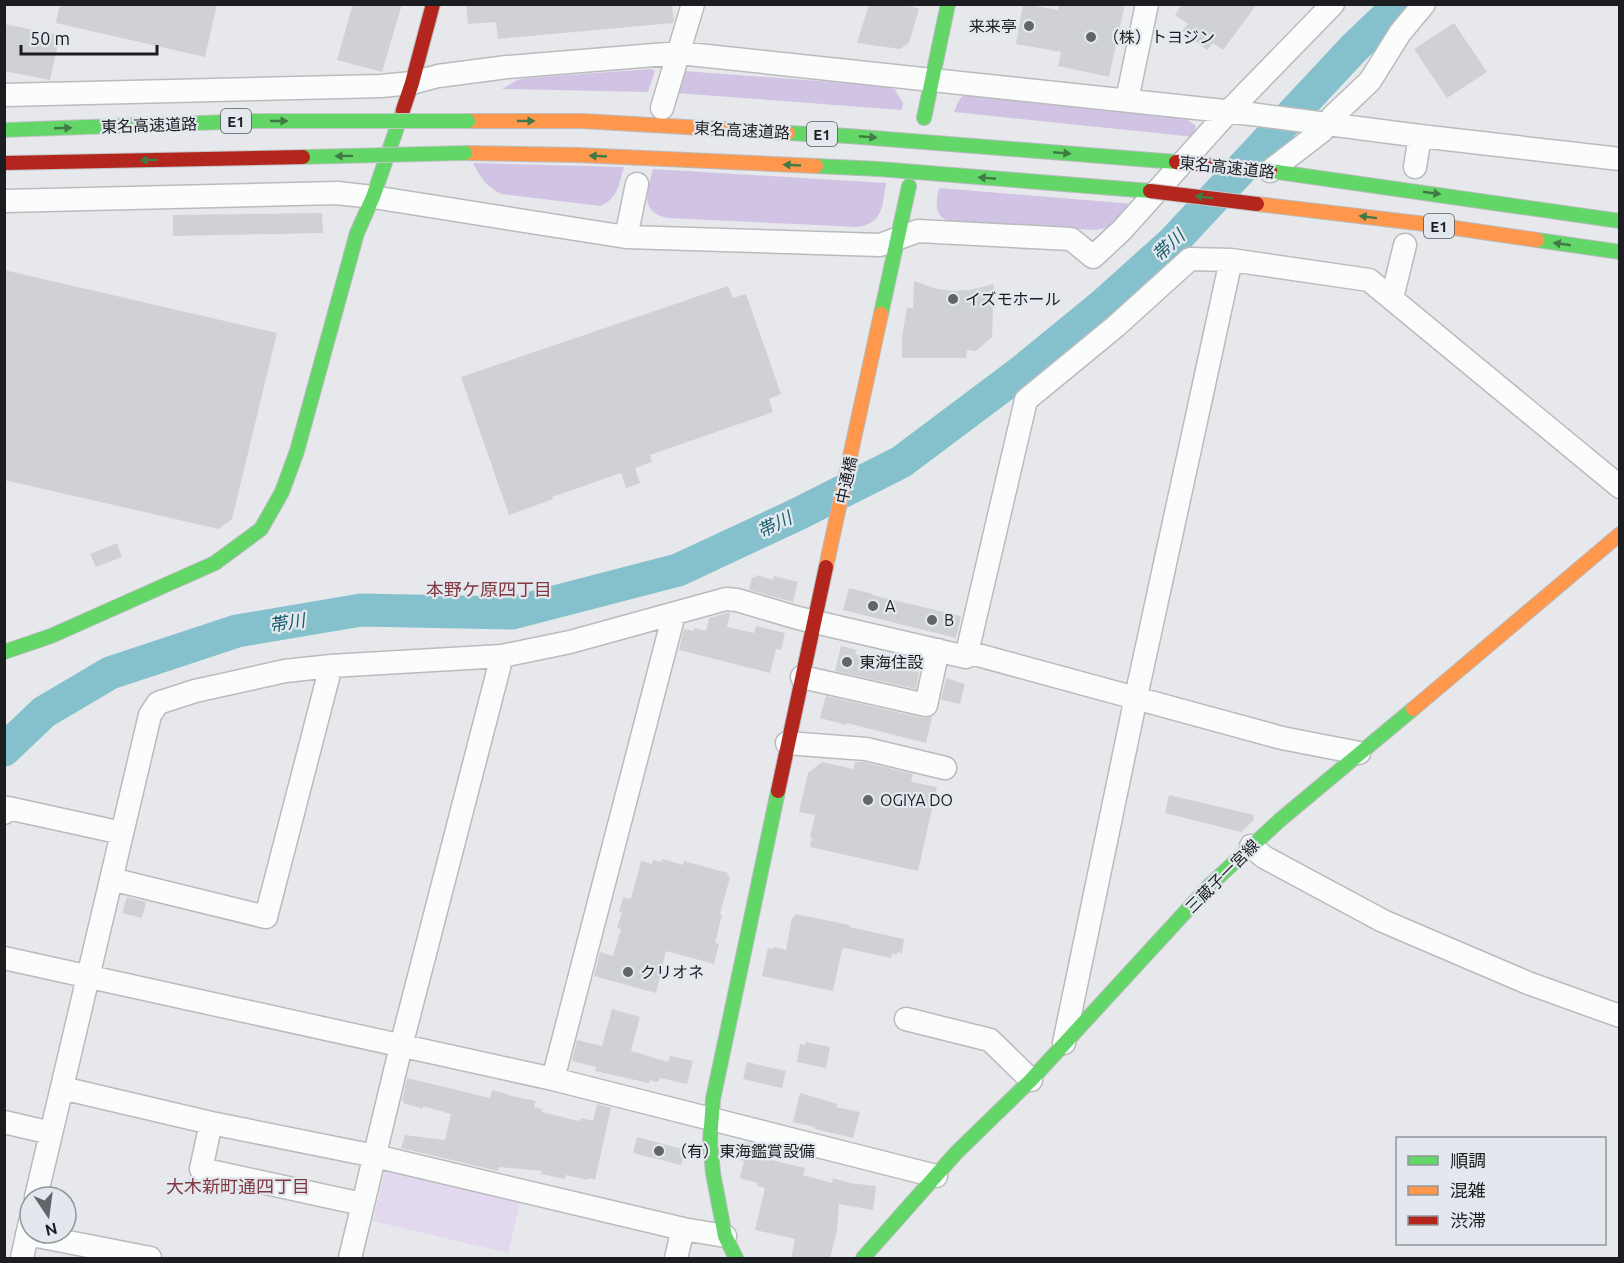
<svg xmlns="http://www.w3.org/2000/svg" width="1624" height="1263" viewBox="0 0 1624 1263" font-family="Ubuntu,'Noto Sans JP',sans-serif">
<rect width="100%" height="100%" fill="#e6e8eb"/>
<!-- green -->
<path fill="#e2d8f0" d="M386,1167L521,1199L508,1253L373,1221Z"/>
<!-- forest -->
<path fill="#d1c3e4" d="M651,69L655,71L648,92L502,89L517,80L527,78Z
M684,71L887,86L895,90L903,103L902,110L676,93Z
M969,92L1183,117L1195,125L1196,132L1195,137L954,112C958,103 959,96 969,92Z
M473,163L624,167C619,184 618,199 600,206L501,194C487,187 480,177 473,163Z
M653,169L886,183C882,205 884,223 858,227L668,218C638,212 648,191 653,169Z
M939,188L1134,204L1112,227L1095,230L955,222C934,220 935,204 939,188Z"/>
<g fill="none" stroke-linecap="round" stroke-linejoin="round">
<!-- river -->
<path stroke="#85c1cd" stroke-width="33" d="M4,750L44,712L110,673L237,631L361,610L512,613L678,570L798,514L901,462L1021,372L1104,304L1173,242L1354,48L1400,4"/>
</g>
<!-- building -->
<path fill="#d0d1d4" d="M60,4H217L205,57L56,23Z
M353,4H402L382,72L337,60Z
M466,4H672L674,21L673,23L498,39L496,22L468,24Z
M869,4H905L919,9L909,43L900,49L857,43Z
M1023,4L1058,10L1059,4H1125L1109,77L1058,66L1061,52L1016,44Z
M1182,4H1257L1223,50L1213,43L1207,50L1182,31L1188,24L1175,15Z
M1454,23L1487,72L1447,98L1414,49Z
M4,24L60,35L50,80L4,71Z
M322,213L323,233L173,236V215Z
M4,270L277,333L232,519L219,529L4,480Z
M914,281L937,289L954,291L970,290L994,284L992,337L976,351L967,350L966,358H902V337L907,308H913Z
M728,286L733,298L746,294L781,394L769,399L773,412L650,455L652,462L635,468L640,483L626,488L621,473L552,497L553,499L509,515L461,377Z
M117,543L122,557L96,567L90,554Z
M756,575L773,580L774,576L798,582L793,602L749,590L752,577L755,578Z
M849,588L873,594L872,595L961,616L956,638L843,610Z
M727,613H730L727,627L754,633L756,626L785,633L781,650L776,649L770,673L679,650L684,629L694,631V628L706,631L709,618Z
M841,646L857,650L855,654L884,661L885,658L905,662L904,665L915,667L914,671L919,672L916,689L835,671Z
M946,678L965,684L960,704L941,700Z
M826,696L923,718L932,717L926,743L847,723L846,725L820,718Z
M822,762L853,769L855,762H864L913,774L911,782L937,787L918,871L810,847L812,837H810L815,815L799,812L808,773Z
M1169,795L1254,815L1253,821L1241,832L1165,813Z
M662,859L683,865L684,861L728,873L727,876L730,877L720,914L722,915L715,943L719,944L714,964L666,951L656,993L594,976L600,952L613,956L621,929L617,928L622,912H619L623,897L631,899L641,861L652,864L653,860L661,862Z
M127,897L146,902L142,918L122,913Z
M795,914L850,925L849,927L904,939L902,953L897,952V955L892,953L891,958L845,948L842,949L833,991L762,976L768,948L773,949L774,947L786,950L792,917L794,918Z
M612,1009L640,1017L631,1051L668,1062L670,1056L693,1061L687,1084L660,1078L658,1082L650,1080L649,1083L595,1071L596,1067L572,1061L577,1040L602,1046Z
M806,1042L830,1047L826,1068L797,1062L800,1044L805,1045Z
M747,1062L786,1071L782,1088L743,1079Z
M407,1078L490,1098L492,1090L507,1094V1095L536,1101L534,1107L542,1109V1112L574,1120L581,1121V1118L593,1121L597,1104L611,1108L595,1180L588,1178L587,1180L566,1175L565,1179L541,1174L542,1171L499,1167L498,1171L401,1148L405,1135L445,1140L451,1114L423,1106V1109L403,1103L404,1101H402Z
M800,1093L837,1104L836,1107L860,1112L853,1138L815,1129V1127L793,1122Z
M637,1137L686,1150L681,1165L633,1153Z
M745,1142L762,1146L759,1157L805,1168L803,1175L832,1183L833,1178L849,1183L876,1186L873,1210L839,1204L837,1231L830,1258H791L795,1239L755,1230L765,1188L757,1186V1183L740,1178L744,1161L740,1160Z"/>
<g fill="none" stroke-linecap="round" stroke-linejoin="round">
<defs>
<path id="street" d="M4,95L381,86L412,83L438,76L507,67L679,53L1243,113L1420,136L1620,159
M1127,100L1147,4
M662,108L693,4
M1415,167L1420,136
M1270,171L1322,131L1333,116L1370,81L1400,33L1424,4
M4,201L337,193L373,197L626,237L880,245L918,231L1071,239L1093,257L1122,230L1229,111L1333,4
M626,237L637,184
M1392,298L1405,245
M967,652L1282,738L1359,753
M802,677L926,705L938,650
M787,743L866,749L945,768
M4,813L8,808L122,833
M1251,846L1264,857L1383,921L1528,983L1620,1016
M111,879L266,917L331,666
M4,958L553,1079L936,1176
M906,1019L990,1040L1031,1080
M1064,1043L1136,697L1231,260L1369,280L1620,487
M553,1079L674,614
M62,1088L211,1123L375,1156L683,1229L725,1236
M4,1122L51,1133
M211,1123L201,1169L362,1204
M36,1197L150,715L158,703L195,691L285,671L331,666L502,656L570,642L726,599L737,600L798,618L966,657L1026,400L1116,326L1190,259L1231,260
M27,1234L150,1258
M22,1258L30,1222
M350,1258L401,1046L502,656
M676,1258L683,1229"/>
<path id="fast" d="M924,118L948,4
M788,133L848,136L1176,162
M816,166L879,169L1150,191
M1270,171L1620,221
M1537,240L1620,252
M881,314L909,186
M4,652L51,636L215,563L261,529L282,492L297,451L357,233L373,197L403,110
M736,1258L725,1236L713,1173L710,1141L713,1099L778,791
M863,1258L956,1153L1031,1080L1211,884L1280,820L1413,709"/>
<path id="slow" d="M468,121H582L788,133
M465,153L578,155L816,166
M1257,204L1434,225L1537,240
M826,567L881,314
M1413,709L1620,534"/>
<path id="jam" d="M403,110L412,83L433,4
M778,791L826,567"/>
</defs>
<!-- street casing -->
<use href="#street" stroke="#b9bbbd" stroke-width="25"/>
<!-- fast casing -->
<use href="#fast" stroke="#b9bbbd" stroke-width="16"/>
<!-- slow casing -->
<use href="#slow" stroke="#b9bbbd" stroke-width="16"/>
<!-- jam casing -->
<use href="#jam" stroke="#b9bbbd" stroke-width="16"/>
<!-- street -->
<use href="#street" stroke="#fbfcfc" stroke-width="22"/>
<!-- fast -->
<use href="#fast" stroke="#63d668" stroke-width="14"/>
<!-- slow -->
<use href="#slow" stroke="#ff974d" stroke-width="14"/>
<!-- jam -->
<use href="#jam" stroke="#b3261e" stroke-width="14"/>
<defs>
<path id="fast-bridge" d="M4,130L253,121H468
M303,157L465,153"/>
<path id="jam-bridge" d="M1176,162L1270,171
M4,163L303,157
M1150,191L1257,204"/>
</defs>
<!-- fast-bridge casing -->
<use href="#fast-bridge" stroke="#c4c5c7" stroke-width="16" stroke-linecap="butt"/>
<!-- jam-bridge casing -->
<use href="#jam-bridge" stroke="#c4c5c7" stroke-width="16" stroke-linecap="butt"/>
<!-- fast-bridge -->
<use href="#fast-bridge" stroke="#63d668" stroke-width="14"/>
<!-- jam-bridge -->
<use href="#jam-bridge" stroke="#b3261e" stroke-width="14"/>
</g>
<!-- one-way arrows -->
<defs><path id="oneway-solid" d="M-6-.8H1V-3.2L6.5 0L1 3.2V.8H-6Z" transform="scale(1.5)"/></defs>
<g fill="#407a44">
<use href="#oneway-solid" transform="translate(279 121)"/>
<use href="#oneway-solid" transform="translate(526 121)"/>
<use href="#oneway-solid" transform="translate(63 128) rotate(-2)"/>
<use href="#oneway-solid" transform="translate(868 137) rotate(5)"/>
<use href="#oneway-solid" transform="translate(1062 153) rotate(5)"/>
<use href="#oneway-solid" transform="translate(344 156) rotate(179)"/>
<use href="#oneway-solid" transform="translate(598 156) rotate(-177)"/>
<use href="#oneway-solid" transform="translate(149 160) rotate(179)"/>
<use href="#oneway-solid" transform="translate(792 165) rotate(-177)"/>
<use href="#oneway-solid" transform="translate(987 178) rotate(-175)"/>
<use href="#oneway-solid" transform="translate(1432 193) rotate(8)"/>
<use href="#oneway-solid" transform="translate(1204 197) rotate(-173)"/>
<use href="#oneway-solid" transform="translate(1368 217) rotate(-173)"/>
<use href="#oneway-solid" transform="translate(1562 244) rotate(-172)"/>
</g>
<!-- markers -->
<g fill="#636467" stroke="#e3e7ee" stroke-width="2">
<circle cx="1029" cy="26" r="6"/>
<circle cx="1091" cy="37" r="6"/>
<circle cx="953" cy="299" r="6"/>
<circle cx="873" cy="606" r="6"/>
<circle cx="932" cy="620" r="6"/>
<circle cx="847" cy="662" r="6"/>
<circle cx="868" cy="800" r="6"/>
<circle cx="628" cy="972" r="6"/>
<circle cx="659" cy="1151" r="6"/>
</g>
<g text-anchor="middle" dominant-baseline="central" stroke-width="4.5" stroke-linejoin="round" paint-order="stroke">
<!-- shield labels -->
<g fill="#e3e7ee" stroke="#585a5e" stroke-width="1.5">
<rect x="221" y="109" width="30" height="24" rx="4.5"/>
<rect x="807" y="122" width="30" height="24" rx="4.5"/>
<rect x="1424" y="214" width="30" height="24" rx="4.5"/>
</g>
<g font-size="15" font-weight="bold" fill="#1c1d20">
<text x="236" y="121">E1</text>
<text x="822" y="134">E1</text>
<text x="1439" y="226">E1</text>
</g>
<!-- poi labels -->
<g font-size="16" fill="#1c1d20" stroke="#e3e7ee" text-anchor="start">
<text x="1017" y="26" text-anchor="end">来来亭</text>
<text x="1103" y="37">（株）トヨジン</text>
<text x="965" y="299">イズモホール</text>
<text x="885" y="606">A</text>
<text x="944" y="620">B</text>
<text x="859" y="662">東海住設</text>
<text x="880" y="800">OGIYA DO</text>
<text x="640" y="972">クリオネ</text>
<text x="671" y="1151">（有）東海鑑賞設備</text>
</g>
<!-- street labels -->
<g font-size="16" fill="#1c1d20" stroke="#e3e7ee">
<text transform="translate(149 125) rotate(-2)">東名高速道路</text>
<text transform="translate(742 130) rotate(3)">東名高速道路</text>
<text transform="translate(1227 167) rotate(6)">東名高速道路</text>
<text transform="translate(846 480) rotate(-78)">中通橋</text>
<text transform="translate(1222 876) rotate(-45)">三蔵子一宮線</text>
</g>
<!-- water labels -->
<g font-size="18" font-style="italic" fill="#1c606c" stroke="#e3e7ee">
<text transform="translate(1168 245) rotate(-43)">帯川</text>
<text transform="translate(774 524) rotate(-26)">帯川</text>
<text transform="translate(287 622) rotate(-9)">帯川</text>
</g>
<!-- neighbourhood labels -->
<g font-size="18" fill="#813940" stroke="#e3e7ee">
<text x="489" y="589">本野ケ原四丁目</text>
<text x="238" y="1186">大木新町通四丁目</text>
</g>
</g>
<!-- border -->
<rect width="1624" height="1263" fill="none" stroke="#1c1d20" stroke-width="12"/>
<!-- legend -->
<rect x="1396" y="1137" width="210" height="108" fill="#e3e7ee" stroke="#93969c" stroke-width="1.5"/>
<rect x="1408" y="1156" width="30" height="9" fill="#63d668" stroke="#93969c" stroke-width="1.5"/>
<text x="1450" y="1167" font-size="18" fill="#1c1d20">順調</text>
<rect x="1408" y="1186" width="30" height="9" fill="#ff974d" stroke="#93969c" stroke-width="1.5"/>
<text x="1450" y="1197" font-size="18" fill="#1c1d20">混雑</text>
<rect x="1408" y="1216" width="30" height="9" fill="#b3261e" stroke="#93969c" stroke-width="1.5"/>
<text x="1450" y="1227" font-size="18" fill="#1c1d20">渋滞</text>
<!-- north arrow -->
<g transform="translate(48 1215) rotate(167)"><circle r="28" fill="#e3e7ee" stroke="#93969c" stroke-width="1.5"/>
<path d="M0-4.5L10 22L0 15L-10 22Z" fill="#636467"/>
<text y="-9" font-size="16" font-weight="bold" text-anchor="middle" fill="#1c1d20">N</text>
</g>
<!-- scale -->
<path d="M21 45v9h136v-9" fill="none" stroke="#1c1d20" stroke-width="3"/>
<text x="30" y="45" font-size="18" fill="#1c1d20" stroke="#e3e7ee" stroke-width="4.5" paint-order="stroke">50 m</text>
</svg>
